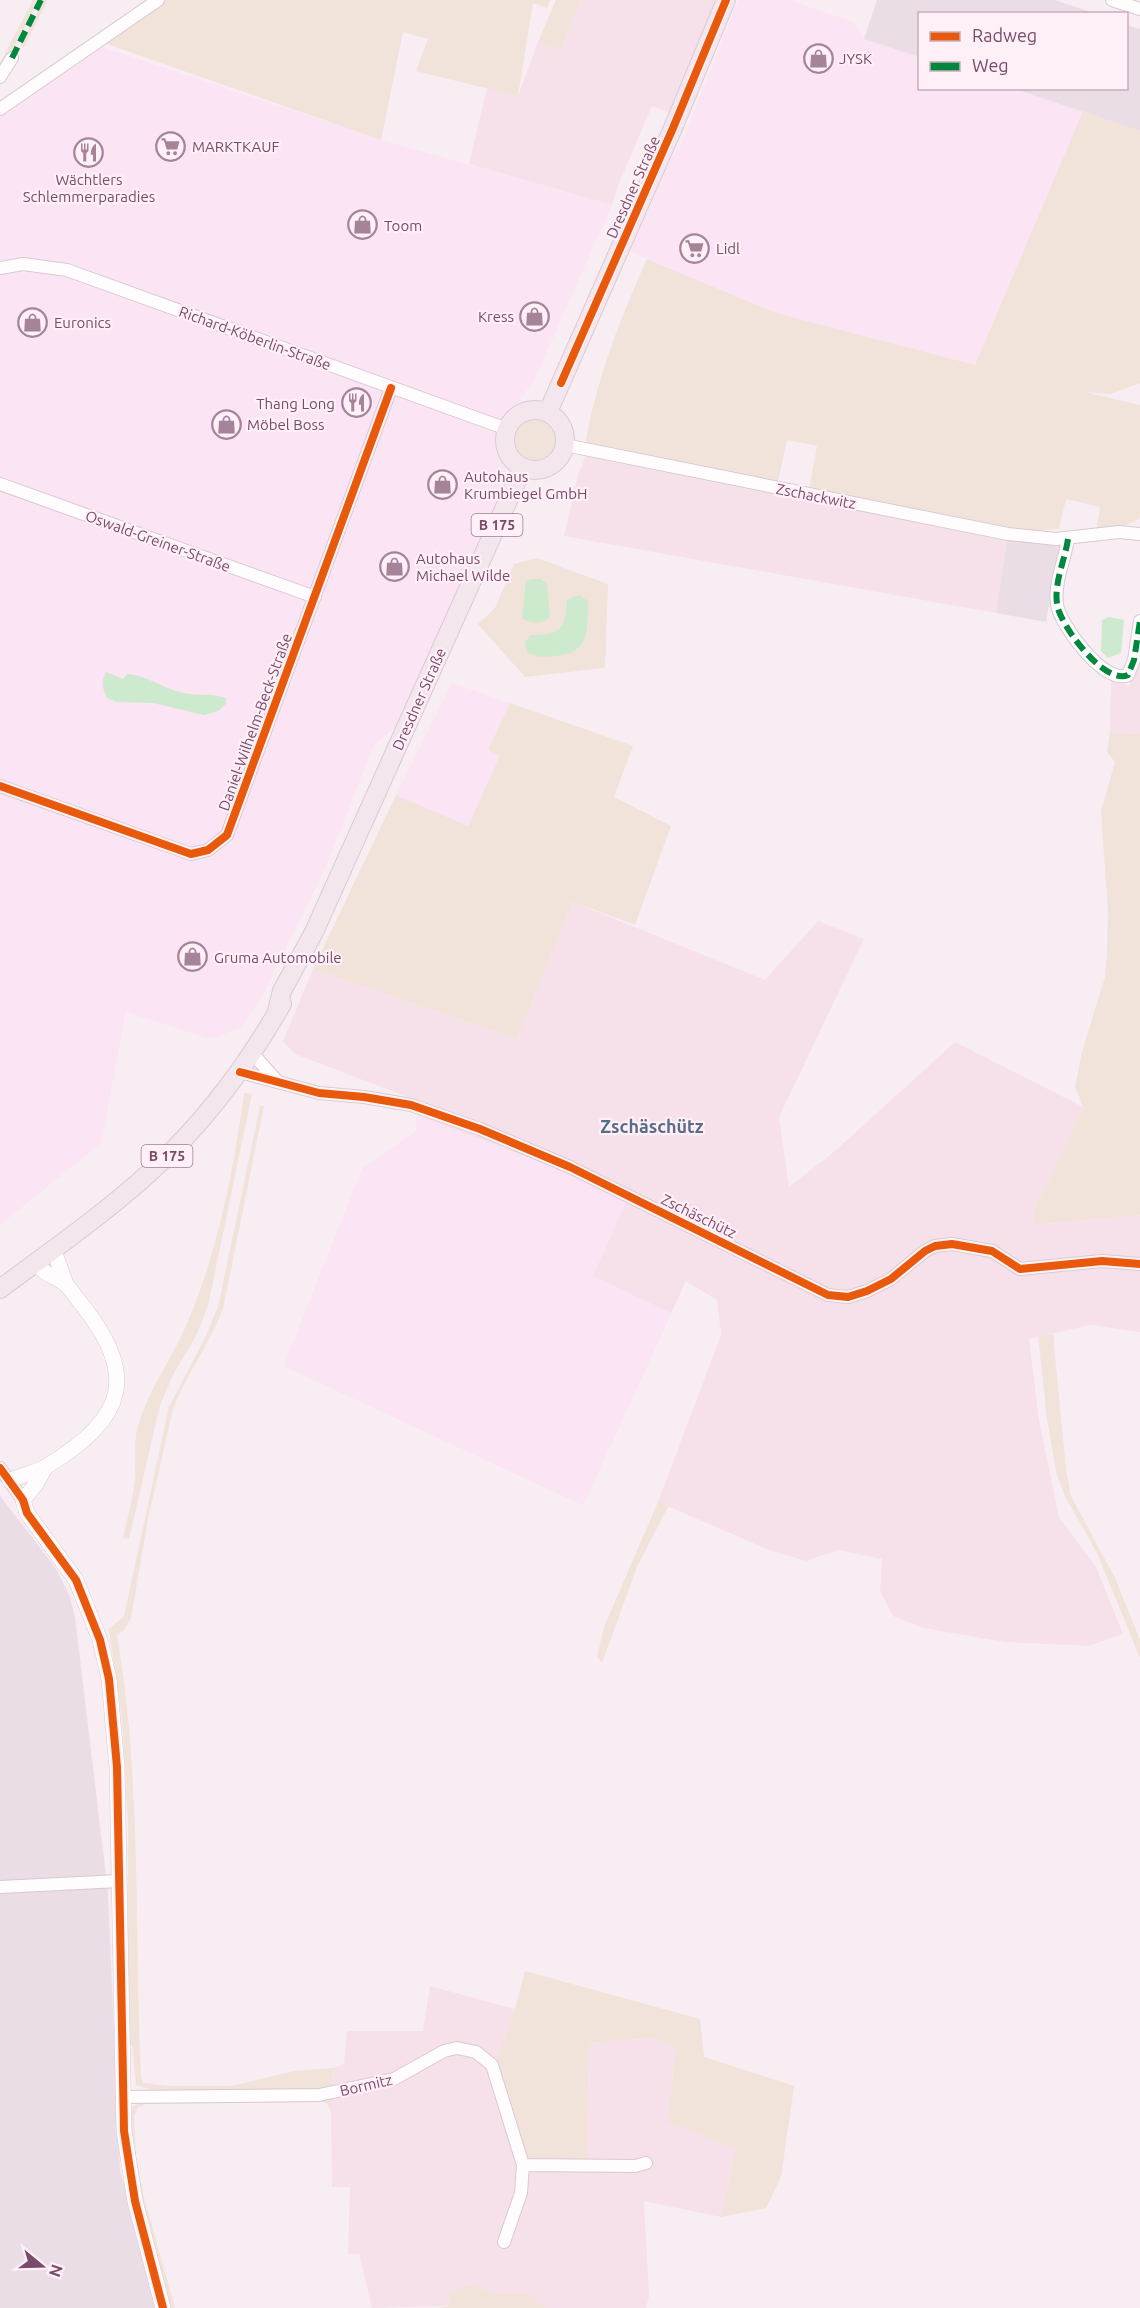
<svg xmlns="http://www.w3.org/2000/svg" width="1140" height="2308" viewBox="0 0 1140 2308" font-family="Ubuntu,sans-serif">
<rect width="100%" height="100%" fill="#f8edf2"/>
<!-- residential -->
<path fill="#f6e1eb" d="M581,0H717L671,113L652,106L619,183L612,205L469,164L487,88L518,96L538,42L560,51Z
M587,454L1007,539L996,613L564,536L578,474Z
M1140,632V734L1110,732L1111,679L1129,686Z
M573,902L765,980L818,921L864,939L779,1117L789,1187L835,1151L955,1042L1083,1107L1033,1212L1035,1225L1140,1215V1332L1090,1325L1029,1339L1039,1420L1059,1517L1096,1567L1123,1634L1088,1646L1006,1642L923,1628L893,1616L880,1591L882,1559L839,1550L806,1561L769,1550L658,1502L721,1335L717,1300L686,1281L583,1505L284,1366L362,1169L416,1131L417,1115L423,1103L295,1054L283,1041L313,969L517,1039Z
M430,1986L515,2009L495,2062L587,2159L589,2043L652,2038L676,2046L667,2122L736,2149L721,2217L644,2201L649,2296L646,2308H546L530,2294H496L471,2284L449,2292V2306L372,2308L359,2254H348L350,2187H332L331,2112L334,2068L344,2064L347,2031H423Z"/>
<!-- commercial -->
<path fill="#fbe4f4" d="M738,0H790L855,23L864,39L919,57L920,88L1015,89L1083,111L975,365L776,313L630,251L671,158L680,148Z
M103,47L381,140L612,205L535,378L518,403L509,408L502,425L501,453L508,480L401,723L374,745L326,866L263,995L240,1028L210,1039L126,1012L101,1143L0,1225V116Z
M452,683L510,703L488,750L501,756L468,826L396,795Z
M417,1115L545,1163L626,1202L593,1276L671,1313L583,1505L284,1366L362,1169L416,1131Z"/>
<!-- industrial -->
<path fill="#ebdde5" d="M877,0H1055L1094,13L920,14L919,57L864,39Z
M1127,25L1140,29V131L1015,89L1126,88Z
M1007,539L1060,545L1046,622L996,613Z
M0,1496L55,1567L69,1594L75,1617L108,1893L120,2170L158,2308H0Z"/>
<!-- green -->
<path fill="#f1e3d9" d="M33,0H39L0,72V63Z
M43,0H48L24,48L20,46Z
M163,0H550L547,8L533,3L518,96L416,71L428,39L403,32L381,140L104,43Z
M556,0H581L560,51L538,42Z
M1083,111L1140,131V383L1111,394L1085,392L1140,405V518C1127,527 1112,529 1096,532L1100,507L1066,499L1059,529L1023,531L809,490L817,446L787,440L778,482L585,445C597,378 619,321 647,259L776,313L975,365Z
M512 440a23 23 0 1 1 46 0a23 23 0 1 1-46 0Z
M537,558L608,584L605,668L525,677L478,624L495,608L514,564Z
M510,703L633,746L614,797L671,826L635,925L573,902L517,1039L313,969L396,795L468,826L500,756L488,750Z
M1110,732L1140,734V1215L1035,1225L1033,1212L1083,1107L1075,1087L1082,1052L1105,977L1107,950L1108,913L1101,811L1115,762L1107,752Z
M244,1093L252,1094L208,1306L196,1336L173,1375L160,1405L129,1539L123,1538C127,1519 133,1499 135,1480C136,1461 133,1444 138,1426C150,1386 174,1356 189,1319C218,1249 234,1169 244,1093Z
M260,1106H264L223,1309C209,1345 186,1375 173,1409L148,1519L131,1618L124,1630L117,1635C142,1781 134,1929 141,2076L143,2083L171,2086H231L295,2071L334,2068L332,2090L155,2091L136,2085L132,2045H128V1821L122,1720L109,1629L124,1616L169,1407L205,1338L218,1307Z
M1053,1334L1066,1470L1071,1496L1115,1578L1140,1640V1658L1097,1553L1065,1496L1057,1475L1047,1419L1038,1336Z
M658,1502L669,1505L637,1567L602,1663L597,1657L604,1627Z
M525,1971L700,2019L704,2057L794,2086L781,2177L766,2208L721,2217L736,2149L667,2122L676,2047L652,2038L589,2043L587,2159L524,2161L495,2062L515,2009Z
M332,2098L331,2112L328,2104L323,2102L146,2104L138,2108L134,2116L136,2157L144,2197L175,2308H169C157,2265 119,2145 133,2106L146,2101Z
M471,2284L496,2294H530L546,2308H437L449,2306V2292Z"/>
<!-- water -->
<path fill="#cdeace" d="M532,579H540L547,584L550,616C544,625 530,624 522,618L526,581Z
M579,595L588,601C587,631 591,653 554,656C543,657 537,658 527,652L525,642L531,635C562,634 565,630 567,600Z
M1109,617L1124,620L1121,653L1108,658L1101,651L1102,620Z
M106,672L123,679L127,674C147,675 164,689 183,693C197,696 212,693 226,698V704L218,711L204,715L153,703L116,702L107,698C102,687 101,682 106,672Z"/>
<g fill="none" stroke-linecap="round" stroke-linejoin="round">
<defs>
<path id="minor" d="M1112,0L1140,9
M0,77L12,58
M0,109L158,0
M0,268L23,264L67,270L507,429
M565,445L1008,534L1056,539L1119,532L1140,534
M0,484L315,597
M1068,539C1065,560 1054,582 1057,604C1059,624 1105,686 1128,675L1134,660L1140,621
M0,786L191,854L208,850L227,835L391,388
M252,1053L277,1081
M240,1072L319,1093L364,1097L411,1105L480,1129L570,1167L828,1295L848,1297L867,1291L891,1279L925,1251L935,1246L952,1244L992,1251L1020,1269L1102,1261L1140,1264
M0,1468L23,1500
M0,1887L119,1881
M123,2097L319,2095L394,2079L444,2051L457,2048L476,2052L492,2065L523,2165L521,2193L504,2242
M523,2165L635,2166L646,2163"/>
<path id="tertiary" d="M53,1248L66,1284
M10,1481C21,1474 37,1473 47,1466C127,1417 139,1375 79,1301C74,1295 70,1287 64,1283C54,1276 42,1274 36,1261
M23,1500L27,1513L76,1580L100,1640L109,1679L117,1767L124,2131L135,2201L163,2308
M23,1500L36,1484L45,1468"/>
<path id="primary" d="M505 440a30 30 0 1 1 60 0a30 30 0 1 1-60 0Z
M548,412L673,128L726,0
M276,1015L282,991L314,932L523,467
M0,1289C55,1248 113,1208 162,1161C210,1115 249,1062 282,1004"/>
</defs>
<!-- minor casing -->
<use href="#minor" stroke="#d7cad1" stroke-width="14"/>
<!-- tertiary casing -->
<use href="#tertiary" stroke="#d7cad1" stroke-width="16"/>
<!-- primary casing -->
<use href="#primary" stroke="#dacad4" stroke-width="20"/>
<!-- minor -->
<use href="#minor" stroke="#fefcfd" stroke-width="12"/>
<!-- tertiary -->
<use href="#tertiary" stroke="#fefcfd" stroke-width="15"/>
<!-- primary -->
<use href="#primary" stroke="#f3e6ec" stroke-width="18"/>
<!-- quiet -->
<path stroke="#00873e" stroke-width="6" stroke-dasharray="12 6" stroke-linecap="butt" d="M12,58L41,0
M1068,539C1065,560 1054,582 1057,604C1059,624 1105,686 1128,675L1134,660L1140,621"/>
<defs>
<path id="cycleway" d="M561,383L673,128L726,0
M0,786L191,854L208,850L227,835L391,388
M240,1072L319,1093L364,1097L411,1105L480,1129L570,1167L828,1295L848,1297L867,1291L891,1279L925,1251L935,1246L952,1244L992,1251L1020,1269L1102,1261L1140,1264
M0,1468L23,1500L27,1513L76,1580L100,1640L109,1679L117,1767L124,2131L135,2201L163,2308"/>
</defs>
<!-- cycleway casing -->
<use href="#cycleway" stroke="#ffeff7" stroke-width="11"/>
<!-- cycleway -->
<use href="#cycleway" stroke="#e8590c" stroke-width="8"/>
</g>
<!-- icons -->
<defs>
<symbol id="shop-ring" viewBox="-11 -11 22 22"><circle r="9.5" fill="#ffeff7" stroke="#a5849a" stroke-width="1.5"/><path d="M-5-2.5h2.3a2.7 3.5 0 0 1 5.4 0H5L5.5 6h-11ZM-1.5-2.5h3a1.5 2.3 0 0 0-3 0Z" fill="#a5849a"/></symbol>
<symbol id="supermarket-ring" viewBox="-11 -11 22 22"><circle r="9.5" fill="#ffeff7" stroke="#a5849a" stroke-width="1.5"/><path d="M-6-5.5h2.5l.6 2H6L4.5 2H-2.5L-4.4-4H-6ZM-1.5 3.2a1.3 1.3 0 1 0 .1 0ZM3 3.2a1.3 1.3 0 1 0 .1 0Z" fill="#a5849a"/></symbol>
<symbol id="restaurant-ring" viewBox="-11 -11 22 22"><circle r="9.5" fill="#ffeff7" stroke="#a5849a" stroke-width="1.5"/><path d="M-5-6h1v4h1v-4h1v4h1v-4h1v5L-1.5 .5V6h-2V.5L-5-1ZM5-6V6H3V1.5H1.5Q1.5-4 5-6Z" fill="#a5849a"/></symbol>
</defs>
<g fill-rule="evenodd">
<use href="#shop-ring" x="802" y="42" width="33" height="33"/>
<use href="#supermarket-ring" x="154" y="130" width="33" height="33"/>
<use href="#restaurant-ring" x="72" y="136" width="33" height="33"/>
<use href="#shop-ring" x="346" y="208" width="33" height="33"/>
<use href="#supermarket-ring" x="678" y="232" width="33" height="33"/>
<use href="#shop-ring" x="518" y="300" width="33" height="33"/>
<use href="#shop-ring" x="16" y="306" width="33" height="33"/>
<use href="#restaurant-ring" x="340" y="386" width="33" height="33"/>
<use href="#shop-ring" x="210" y="408" width="33" height="33"/>
<use href="#shop-ring" x="426" y="468" width="33" height="33"/>
<use href="#shop-ring" x="378" y="550" width="33" height="33"/>
<use href="#shop-ring" x="176" y="940" width="33" height="33"/>
</g>
<g text-anchor="middle" dominant-baseline="central" stroke-width="4.5" stroke-linejoin="round" paint-order="stroke">
<!-- shield labels -->
<g fill="#ffeff7" stroke="#a17c95" stroke-width="1.5">
<rect x="471.5" y="514" width="51" height="22" rx="4.5"/>
<rect x="141.5" y="1145" width="51" height="22" rx="4.5"/>
</g>
<g font-size="14" font-weight="bold" fill="#794b6b">
<text x="497" y="525">B 175</text>
<text x="167" y="1156">B 175</text>
</g>
<!-- poi labels -->
<g font-size="15" fill="#794b6b" stroke="#ffeff7" text-anchor="start">
<text x="839" y="58">JYSK</text>
<text x="192" y="146">MARKTKAUF</text>
<text x="89" y="179" text-anchor="middle">Wächtlers<tspan x="89" dy="17">Schlemmerparadies</tspan></text>
<text x="384" y="225">Toom</text>
<text x="716" y="248">Lidl</text>
<text x="514" y="316" text-anchor="end">Kress</text>
<text x="54" y="322">Euronics</text>
<text x="335" y="403" text-anchor="end">Thang Long</text>
<text x="247" y="424">Möbel Boss</text>
<text x="464" y="476">Autohaus<tspan x="464" dy="17">Krumbiegel GmbH</tspan></text>
<text x="416" y="558">Autohaus<tspan x="416" dy="17">Michael Wilde</tspan></text>
<text x="214" y="957">Gruma Automobile</text>
</g>
<!-- street labels -->
<g font-size="15" fill="#794b6b" stroke="#ffeff7">
<text transform="translate(633 187) rotate(-66)">Dresdner Straße</text>
<text transform="translate(255 338) rotate(20)">Richard-Köberlin-Straße</text>
<text transform="translate(816 496) rotate(11)">Zschackwitz</text>
<text transform="translate(158 541) rotate(20)">Oswald-Greiner-Straße</text>
<text transform="translate(419 699) rotate(-66)">Dresdner Straße</text>
<text transform="translate(255 722) rotate(-70)">Daniel-Wilhelm-Beck-Straße</text>
<text transform="translate(699 1216) rotate(26)">Zschäschütz</text>
<text transform="translate(366 2085) rotate(-13)">Bormitz</text>
</g>
<!-- quarter labels -->
<g font-size="18" font-weight="bold" fill="#5a6c87" stroke="#ffeff7">
<text x="652" y="1126">Zschäschütz</text>
</g>
</g>
<!-- legend -->
<rect x="918" y="12" width="210" height="78" fill="#ffeff7" stroke="#c9adbf" stroke-width="1.5"/>
<rect x="930" y="32" width="30" height="9" fill="#e8590c" stroke="#c9adbf" stroke-width="1.5"/>
<text x="972" y="42" font-size="18" fill="#794b6b">Radweg</text>
<rect x="930" y="62" width="30" height="9" fill="#00873e" stroke="#c9adbf" stroke-width="1.5"/>
<text x="972" y="72" font-size="18" fill="#794b6b">Weg</text>
<!-- north arrow -->
<g transform="translate(42 2266) rotate(109)" stroke="#ffeff7" stroke-width="4.5" paint-order="stroke">
<path d="M0-4.5L10 22L0 15L-10 22Z" fill="#794b6b"/>
<text y="-9" font-size="16" font-weight="bold" text-anchor="middle" fill="#794b6b">N</text>
</g>
</svg>
